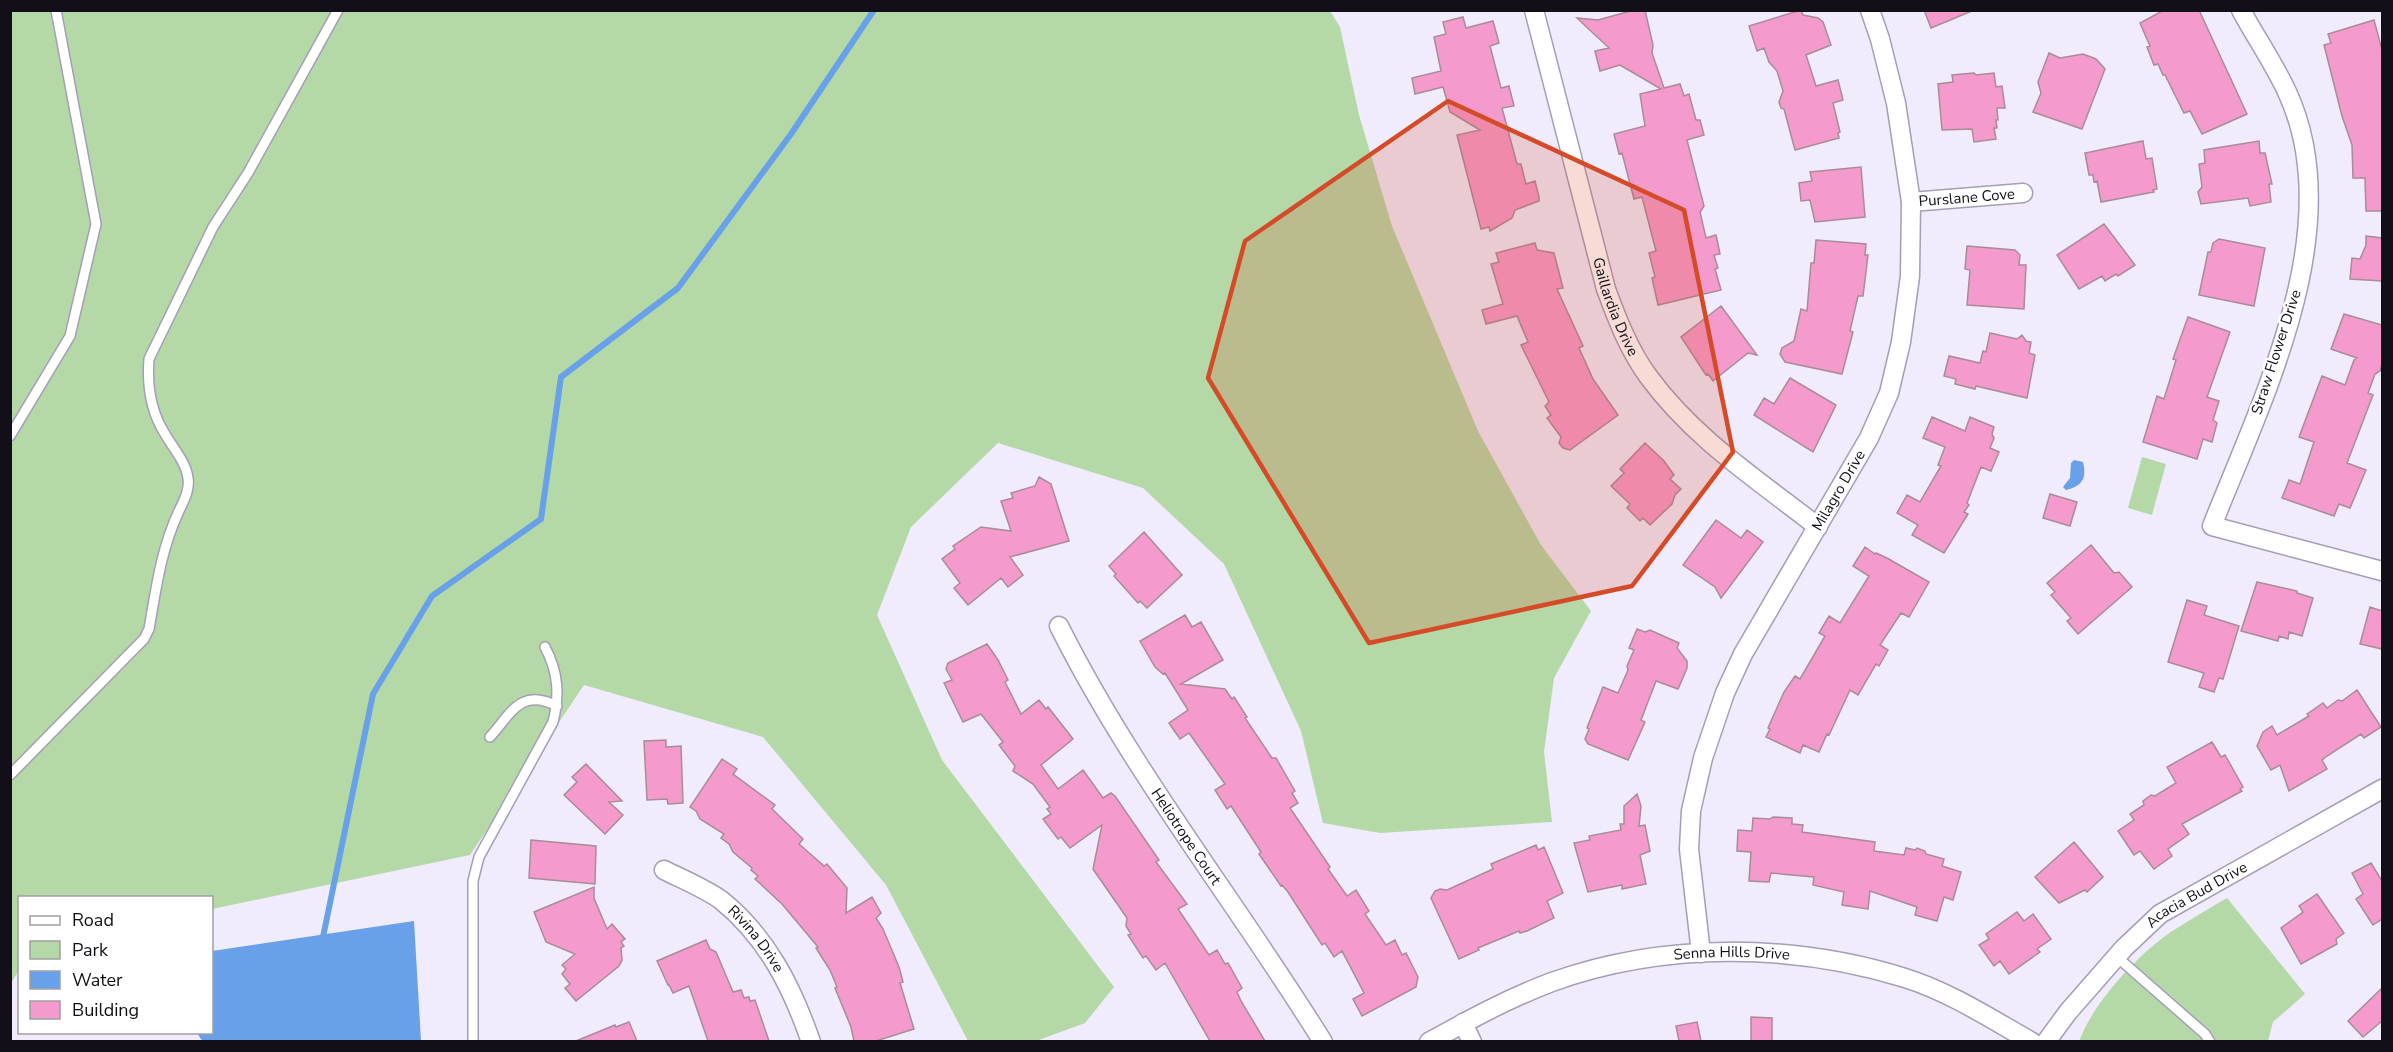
<svg xmlns="http://www.w3.org/2000/svg" width="2393" height="1052" viewBox="0 0 2393 1052" font-family="'Nunito Sans',sans-serif">
<rect width="100%" height="100%" fill="#f0ebfd"/>
<!-- green -->
<path fill="#b4d9a7" d="M10,11H1330L1340,27L1359,115L1392,226L1478,431L1541,545L1591,611L1554,678L1544,752L1552,822L1380,833L1323,823L1301,731L1224,564L1143,488L998,443L911,527L877,615L942,760L1114,987L1085,1023L1036,1041H968L886,885L763,737L584,685L470,855L212,909V898H20L19,970L11,983Z
M2142,457L2166,464L2152,515L2128,508Z
M2227,898L2305,994L2273,1022L2268,1041L2079,1042C2092,1004 2138,954 2171,932C2189,920 2208,909 2227,898Z"/>
<!-- water -->
<path fill="#68a0e9" d="M2074,460L2083,462C2087,479 2082,486 2066,490L2063,487L2070,478L2071,463Z
M414,921L421,1041L203,1042L197,1033L212,1032V951Z"/>
<g fill="none" stroke-linecap="round" stroke-linejoin="round">
<!-- stream -->
<path stroke="#68a0e9" stroke-width="6" d="M322,942L373,694L432,596L541,519L561,377L678,288L791,134L874,10"/>
</g>
<!-- building -->
<path fill="#f59acc" stroke="#a98b9a" stroke-width="1.5" d="M1634,10H1645L1653,45L1652,53L1664,88L1680,84L1684,96L1689,94L1696,120H1700L1704,135L1687,140L1704,206L1700,212L1706,238L1716,235L1720,254L1714,255L1718,268L1715,269L1721,290L1658,305L1652,278L1655,277L1649,253L1656,251L1642,197L1634,199L1622,153L1619,154L1614,134L1645,126L1640,94L1661,89L1620,65L1600,71L1595,51L1609,48L1577,18L1598,20Z
M1801,10L1803,15L1818,18L1823,22L1831,45L1806,55L1816,86L1838,80L1843,100L1833,103L1840,132L1838,133L1839,138L1795,150L1784,109L1781,108L1779,102L1783,91L1777,71L1769,62L1764,48L1757,51L1749,26Z
M1924,10H1972V11L1931,28Z
M2164,10H2199L2247,114L2202,134L2190,111L2184,113L2165,75H2163L2158,64L2154,65L2147,47L2150,46L2140,23Z
M1463,17L1466,28L1493,21L1499,43L1490,46L1501,88L1509,86L1514,106L1502,108L1517,164H1521L1526,184L1535,181L1539,197V201L1515,210L1512,218L1490,231L1489,227L1481,229L1457,135L1480,130L1450,112L1443,87L1415,94L1412,78L1441,71L1434,37L1446,34L1443,22Z
M2374,20L2382,50V211H2366L2365,178H2353L2352,145L2342,116L2324,45L2331,43L2328,34Z
M2049,53L2060,58L2083,54L2096,59L2105,69L2082,129L2033,112L2041,93L2038,82Z
M1974,73L1976,75L1994,73L1996,87L2002,86L2005,108H1997L1998,120H1996L1997,128H1994L1996,139L1974,142L1972,129L1942,130L1938,84L1953,82L1952,75Z
M2143,141L2146,159L2152,158L2157,189L2153,190L2154,192L2101,202L2097,181L2094,182L2093,175H2089L2085,153Z
M2259,141L2260,153H2265L2272,184H2269L2271,202L2250,206L2248,198L2201,204L2198,192L2202,187L2199,164L2205,163L2204,150Z
M1861,167L1865,217L1815,222L1810,200L1801,201L1799,183L1812,181L1810,172Z
M2104,224L2135,265L2118,276L2116,274L2105,281L2102,276L2079,289L2057,255Z
M2366,236L2382,238V281L2350,279L2352,258L2360,259L2366,245Z
M2219,239L2265,248L2254,306L2199,295L2208,252H2211L2213,243Z
M1816,240L1866,244L1865,255H1868L1863,296H1858L1850,331L1853,332L1842,374L1785,362L1780,354L1782,348L1794,341L1801,309L1807,311L1811,263H1814Z
M1535,243L1537,250L1554,253L1563,288L1557,289L1583,346L1579,348L1593,379L1618,415L1570,450L1563,448L1559,443L1561,437L1547,418L1551,415L1545,406L1549,402L1521,345L1528,342L1517,316L1486,324L1482,310L1503,304L1491,264L1499,262L1496,253Z
M1967,246L2015,250L2020,255L2019,265H2026L2024,309L1967,305L1970,270L1965,269Z
M1721,306L1757,355L1748,353L1713,381L1708,374L1706,375L1681,337Z
M2344,314L2382,325V364L2380,371L2375,374L2368,393L2373,395L2347,463L2366,470L2350,508L2339,504L2334,516L2282,498L2289,480L2300,484L2314,442L2299,437L2322,376L2345,385L2354,360L2357,358L2331,349Z
M2188,317L2230,332L2207,397L2219,401L2213,420L2217,423L2212,442L2203,439L2197,459L2143,442L2157,396L2164,399L2176,360L2173,359Z
M1990,333L2017,339L2022,335L2026,341L2031,342L2029,353L2035,355L2027,398L1976,386L1975,389L1955,384L1956,379L1944,376L1949,356L1980,363L1983,351L1986,352Z
M1790,378L1836,405L1813,452L1754,415L1764,398L1774,404Z
M1932,417L1965,431L1970,417L1994,427L1992,434L1994,438L1990,448L1999,452L1991,471L1981,467L1967,503L1969,505L1964,512L1968,514L1944,553L1912,535L1918,525L1897,513L1907,495L1920,502L1941,466L1938,465L1945,447L1923,438Z
M1645,443L1664,461L1674,475L1670,479L1681,489L1675,495L1672,504L1650,525L1643,518L1640,521L1627,508L1630,504L1611,486L1624,473L1620,469Z
M1039,477L1051,484L1069,541L1010,557L1023,575L1008,587L1001,578L968,605L954,588L960,583L942,559L955,549L953,546L981,527L1011,531L1001,501L1013,498L1011,493L1035,486Z
M2050,494L2077,502L2070,526L2043,518Z
M1716,520L1741,538L1747,530L1763,542L1721,598L1715,587L1683,565Z
M1144,532L1182,575L1147,608L1140,601L1138,603L1114,576L1116,574L1109,566Z
M2091,545L2114,573L2119,572L2132,587L2078,634L2067,621L2071,618L2051,595L2055,592L2047,583Z
M1865,547L1875,554L1876,553L1887,558L1929,582L1909,617L1901,613L1880,645L1888,650L1879,666L1876,664L1858,695L1850,690L1829,735L1827,734L1819,752L1803,745L1800,753L1766,737L1770,729L1768,728L1784,692L1795,676L1800,679L1825,636L1819,633L1829,616L1840,623L1869,576L1853,566Z
M2257,582L2297,591V593L2313,598L2302,636L2289,632L2288,639L2279,636L2278,641L2241,631Z
M2187,600L2207,606L2204,615L2239,626L2223,679L2219,678L2214,692L2199,687L2204,673L2168,662Z
M2370,607L2382,611V649L2360,644Z
M1185,615L1192,627L1201,622L1223,660L1181,684L1225,689L1232,699L1234,697L1247,717L1245,718L1272,758H1276L1295,791L1292,793L1298,803L1290,808L1330,867L1328,869L1347,896L1356,890L1369,911L1365,914L1386,945L1395,940L1402,955L1406,953L1418,977L1416,987L1362,1016L1353,999L1364,993L1342,951L1334,957L1325,943L1322,945L1288,892L1282,885L1281,886L1259,854L1261,852L1231,806L1227,809L1215,790L1225,784L1189,733L1180,739L1171,726L1169,723L1188,710L1165,673L1163,674L1155,667L1140,641Z
M1637,629L1645,632L1650,630L1679,643L1677,648L1687,661V668L1678,689L1656,681L1641,720L1645,722L1628,760L1588,744L1585,739L1589,729L1587,728L1603,687L1618,693L1628,670L1627,666L1634,650L1629,648Z
M987,644L998,660L1008,680L1005,682L1021,714L1039,700L1046,709L1048,707L1073,739L1041,765L1058,789L1083,770L1103,798L1111,793L1115,796L1159,860L1156,862L1187,904L1178,909L1209,955L1217,950L1225,964L1228,963L1242,988L1237,992L1241,1001L1265,1041H1210L1165,963L1156,970L1146,956L1143,958L1128,935L1131,934L1126,926L1127,918L1093,869L1102,825L1070,848L1061,837L1058,839L1043,819L1051,814L1047,809L1050,807L1033,784L1013,771L1015,766L999,745L1003,742L981,714L963,722L944,683L952,680L946,669L948,663Z
M2357,690L2381,727L2364,738L2361,734L2327,756L2322,760L2327,769L2289,791L2280,765L2271,770L2257,746L2263,732L2272,726L2277,735L2309,716L2307,714L2323,703L2327,708L2338,700L2342,701Z
M666,740V747L681,746L683,803L668,804L667,799L647,800L644,741Z
M2212,742L2221,757L2225,755L2243,787L2240,789L2242,791L2182,824L2189,834L2168,849L2172,856L2154,869L2140,851L2134,855L2118,831L2134,820L2130,814L2144,805L2143,801L2151,795L2155,796L2176,783L2167,767Z
M722,759L737,769L733,774L775,805L772,809L803,839L799,844L824,866L827,864L847,888L846,913L872,897L881,913L876,918L883,929L899,967L903,982L900,983L914,1029L876,1041H854L851,1027L835,988L837,987L830,970L816,948L818,947L782,904L755,879L758,876L751,870L752,868L733,852L729,844L721,838L724,834L700,819L696,811L690,807Z
M586,764L622,801L609,802L623,815L605,834L564,795L577,782L572,777Z
M1637,794L1641,806L1639,826L1645,825L1650,851L1640,855L1646,884L1622,889V885L1588,892L1574,843L1590,840L1589,836L1621,830L1620,824H1624V806Z
M1773,817L1792,818V824L1803,825L1802,832L1875,842L1874,851L1904,855L1906,848L1915,850L1917,848L1925,851L1926,854L1944,859L1942,866L1961,872L1953,900L1944,897L1937,921L1915,915L1917,907L1870,891L1868,909L1842,905L1844,892L1813,885L1814,877L1771,873L1769,882L1749,881L1751,852L1737,851L1738,830L1752,831L1753,818L1770,819Z
M531,840L596,846L595,884L529,878Z
M2074,842L2103,877L2087,892L2085,890L2059,903L2035,877Z
M1536,845L1538,850L1544,847L1563,893L1547,901L1554,918L1527,931L1520,933L1519,931L1478,948L1479,950L1459,959L1431,898L1435,891L1440,889L1447,890L1493,869L1491,864Z
M2371,863L2382,881V919L2373,925L2356,899L2363,894L2352,873Z
M594,887V898L607,929L612,924L625,939L621,942L624,946L621,948L622,960L619,966L576,1001L565,988L570,984L562,974L566,969L562,965L575,954L546,942L534,912Z
M2317,894L2344,933L2336,939L2337,944L2301,964L2281,928L2303,912L2299,906Z
M2017,912L2024,921L2033,914L2051,939L2037,949L2040,952L2009,974L2000,961L1994,966L1979,945L1989,939L1986,934Z
M706,940L710,949L716,952L733,992L741,990L744,998L749,997L750,1001L755,1000L769,1041H708L689,986L673,993L669,985H668L657,961Z
M2382,988V1021L2363,1037L2348,1021Z
M1751,1017L1772,1018V1041H1751Z
M629,1022L637,1041H576L615,1025L616,1027Z
M1697,1022L1701,1041H1679L1676,1026Z"/>
<g fill="none" stroke-linecap="round" stroke-linejoin="round">
<defs>
<path id="service" d="M10,436L70,336L96,224L56,10
M490,737C512,712 521,688 557,706
M10,775L144,639L149,629C156,589 161,550 178,513C183,502 190,491 188,478C186,462 173,448 165,434C151,412 147,384 149,359L213,227L248,173L338,10
M2117,957L2205,1034L2210,1042
M473,1042V881L479,857L553,722C560,694 558,672 545,647"/>
<g id="minor">
<path id="s1" d="M1534,10L1606,289C1617,319 1629,350 1648,376C1693,438 1758,480 1818,527"/>
<path d="M2241,10C2256,38 2275,65 2288,94C2349,229 2262,399 2212,526L2382,571"/>
<path id="s2" d="M1911,202L2023,193"/>
<path id="s3" d="M1059,626C1132,772 1237,903 1323,1042"/>
<path id="s4" d="M664,870C682,879 704,888 721,900C767,937 792,987 811,1042"/>
<path id="s5" d="M1701,953L1689,849L1691,811L1703,758L1725,693L1743,654L1869,438L1889,393L1901,342L1910,276L1911,202L1896,103L1880,39L1870,10"/>
<path d="M1463,1023L1472,1042"/>
<path id="s6" d="M1429,1042C1469,1020 1509,998 1552,982C1663,942 1793,943 1905,978C1950,992 1991,1019 2032,1042"/>
<path id="s7" d="M2046,1042L2068,1012L2124,948L2160,914L2382,789"/>
</g>
</defs>
<!-- service casing -->
<use href="#service" stroke="#a59db9" stroke-width="12"/>
<!-- minor casing -->
<use href="#minor" stroke="#a59db9" stroke-width="21"/>
<!-- service -->
<use href="#service" stroke="#fff" stroke-width="9"/>
<!-- minor -->
<use href="#minor" stroke="#fff" stroke-width="18"/>
</g>
<!-- marked area -->
<path fill="#d54b27" fill-opacity="0.2" stroke="#d54b27" stroke-width="4.5" stroke-linejoin="round" d="M1448,101L1684,210L1733,452L1632,586L1369,643L1208,378L1245,241Z"/>
<g text-anchor="middle" dominant-baseline="central" stroke-width="5" stroke-linejoin="round" paint-order="stroke">
<!-- street labels -->
<g font-size="15" fill="#120f19" stroke="#fff">
<text stroke="none"><textPath href="#s2" startOffset="56">Purslane Cove</textPath></text>
<text stroke="none"><textPath href="#s1" startOffset="308">Gaillardia Drive</textPath></text>
<text transform="translate(2276 352) rotate(-72)">Straw Flower Drive</text>
<text stroke="none"><textPath href="#s5" startOffset="498">Milagro Drive</textPath></text>
<text stroke="none"><textPath href="#s3" startOffset="246">Heliotrope Court</textPath></text>
<text stroke="none"><textPath href="#s7" startOffset="213">Acacia Bud Drive</textPath></text>
<text stroke="none"><textPath href="#s4" startOffset="117">Rivina Drive</textPath></text>
<text stroke="none"><textPath href="#s6" startOffset="320">Senna Hills Drive</textPath></text>
</g>
</g>
<!-- border -->
<rect width="2393" height="1052" fill="none" stroke="#120f19" stroke-width="24"/>
<!-- legend -->
<rect x="18" y="896" width="195" height="138" fill="#ffffff" stroke="#a09fa3" stroke-width="1.5"/>
<rect x="30" y="916" width="30" height="9" fill="#ffffff" stroke="#a09fa3" stroke-width="1.5"/>
<text x="72" y="926" font-size="18" fill="#120f19">Road</text>
<rect x="30" y="941" width="30" height="18" fill="#b4d9a7" stroke="#a09fa3" stroke-width="1.5"/>
<text x="72" y="956" font-size="18" fill="#120f19">Park</text>
<rect x="30" y="971" width="30" height="18" fill="#68a0e9" stroke="#a09fa3" stroke-width="1.5"/>
<text x="72" y="986" font-size="18" fill="#120f19">Water</text>
<rect x="30" y="1001" width="30" height="18" fill="#f59acc" stroke="#a09fa3" stroke-width="1.5"/>
<text x="72" y="1016" font-size="18" fill="#120f19">Building</text>
</svg>
